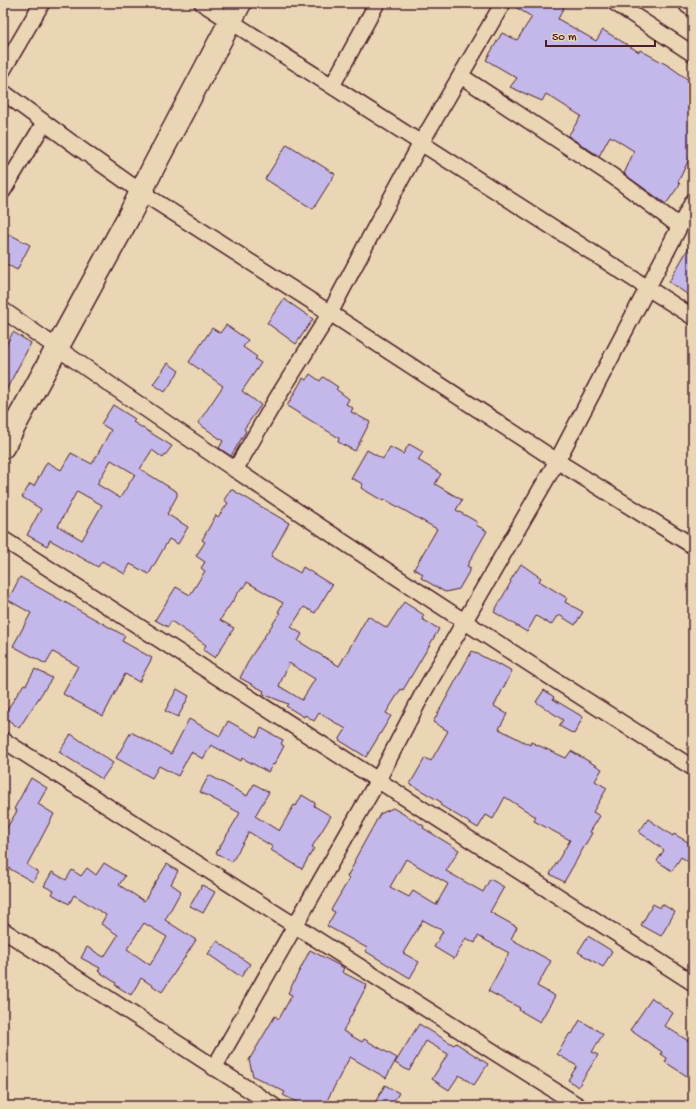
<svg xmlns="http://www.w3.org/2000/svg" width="696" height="1109" viewBox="0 0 696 1109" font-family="'Gochi Hand',sans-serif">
<rect width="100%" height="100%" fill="#ead5b4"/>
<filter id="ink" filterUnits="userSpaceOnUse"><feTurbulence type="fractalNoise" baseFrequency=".025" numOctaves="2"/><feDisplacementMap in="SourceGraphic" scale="8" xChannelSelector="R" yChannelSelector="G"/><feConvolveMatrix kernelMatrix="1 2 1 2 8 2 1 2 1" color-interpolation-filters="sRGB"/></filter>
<g filter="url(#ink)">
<!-- building -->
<path fill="#c3b8e9" stroke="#4a1f2b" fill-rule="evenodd" d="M512,3H557L564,7L558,19L596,41L603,30L639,52L640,50L669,66L693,83V151L678,182L680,184L666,204L624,174L634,151L610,136L599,156L568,136L581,116L546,94L542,101L510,87L517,78L486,60L502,33L517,40L532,17L512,5Z
M287,144L335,174L313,209L265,179Z
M9,234L30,245L17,270L3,262V245Z
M693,240V298L669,282Z
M284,299L313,319L296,344L267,323Z
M226,325L248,340L243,347L257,357L255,359L261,363L242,391L261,405L244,429L246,431L231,456L219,448L223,441L198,423L223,386L189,362L212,328L220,333Z
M13,332L31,343L3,396V351Z
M168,363L179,371L165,392L153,384Z
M310,374L320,381L323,377L338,387L336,389L349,399L346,404L353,408L351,412L370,422L355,451L338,442L339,438L287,406L303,378L306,380Z
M113,405L135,419L133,422L172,446L163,458L152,450L140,469L177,492V496L167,514L188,527L178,544L169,539L149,574L130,564L125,574L102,561L98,567L50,540L47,546L27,535L41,509L22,497L30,484L34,486L47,462L61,470L71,453L92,464L111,430L101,424ZM111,460L135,474L120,498L97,484ZM77,491L102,505L82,540L58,526Z
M409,444L423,452L418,460L441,474L435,484L462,500L456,510L477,522L476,525L487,531L467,566L471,568L459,589L445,592L421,578L423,574L414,569L437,529L384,499L383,501L361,488L363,484L351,478L367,450L383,459L390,447L403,454Z
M231,489L289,523L271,556L300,573L303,567L332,585L315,613L304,607L291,627L302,634L298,641L339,666L368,616L387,628L404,602L424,615L422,619L439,629L403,690L401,689L386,713L391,716L366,757L339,740L346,729L319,713L314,721L305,715L304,717L286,706L288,704L263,694L264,691L240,678L250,658L280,613L278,612L283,603L247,582L244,588L242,587L220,620L234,628L215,658L203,650L206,645L171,621L168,627L155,620L176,587L190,595L205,571L201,568L205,562L196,556L205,542L202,540L216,515L218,517L228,503L224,500ZM289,663L315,679L302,700L279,686Z
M521,564L541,578L539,581L567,598L565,602L583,612L575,625L559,615L558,617L557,616L551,625L536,616L527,632L494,612L511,582L510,581Z
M20,577L125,636L122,641L152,658L139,682L125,674L103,716L63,694L78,666L53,652L46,664L13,646L31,613L8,600Z
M472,651L499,665L500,664L512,671L494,706L507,714L499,729L530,745L531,742L566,758L571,751L602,769L595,781L607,788L593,812L600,816L590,832L592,833L564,882L550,874L570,840L534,821L536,817L505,797L493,819L486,815L478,828L440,805L441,802L410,784L425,758L431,761L448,731L433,722Z
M35,669L52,678L19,728L3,716L24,684L26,685Z
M177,689L189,696L178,717L165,711Z
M544,690L554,697L553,699L583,717L574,734L559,726L563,720L536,702Z
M189,719L220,736L228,721L257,737L261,728L283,740L281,744L284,746L274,765L273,764L268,772L242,758L241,761L211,745L203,759L191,752L178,776L159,766L152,778L116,758L131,732L171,754Z
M71,734L113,763L102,779L59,752Z
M209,775L247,796L254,784L269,792L255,816L279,831L294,805L296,806L302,795L315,803L314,806L331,816L312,847L314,848L302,869L271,850L273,847L249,832L232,862L216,853L240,813L200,792Z
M31,778L47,788L38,804L54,814L27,865L38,872L33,882L3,865V834L17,811L14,809Z
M393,808L424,826L423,828L459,850L446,871L483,892L490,879L504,887L490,912L517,927L511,939L551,961L537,986L555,996L540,1022L519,1010L520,1008L488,991L509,953L478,936L475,943L466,938L454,959L434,947L443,931L423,920L403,953L419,962L410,978L365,951L367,948L327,926L335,912L331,910L349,879L347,877L355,862L354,861L380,814ZM406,859L448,884L436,905L413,891L409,897L390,887Z
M648,819L673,836L674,834L693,845V855L689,862L681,857L672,871L657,861L664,850L639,832Z
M104,863L125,876L119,885L144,901L167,864L178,871L171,884L181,891L165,920L196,940L162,992L141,978L131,995L115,985L116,983L98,971L100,968L81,958L87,947L104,957L118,935L101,924L106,915L74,895L69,904L52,894L54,891L44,886L52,872L66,880L72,870L81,876L87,868L96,875ZM144,923L167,937L150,965L127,949Z
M202,885L215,892L203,913L190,906Z
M653,904L660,908L662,904L675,912L661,936L641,925Z
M588,936L612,951L603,967L578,952Z
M217,941L250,964L241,977L208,954Z
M310,950L344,968L342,972L367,985L343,1031L362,1042L364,1039L397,1058L386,1078L350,1057L324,1106H304L283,1095L285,1092L253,1076L249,1060L275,1016L279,1019L292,995L288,993Z
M652,998L673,1013L665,1026L693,1044V1080L665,1062L667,1058L661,1054L662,1052L630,1030Z
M580,1020L603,1034L592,1052L598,1055L578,1087L568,1080L577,1066L557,1054L570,1033L572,1034Z
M419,1024L454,1045L456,1043L488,1064L474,1085L459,1075L449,1090L432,1079L448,1054L426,1041L409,1071L395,1063Z
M385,1085L399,1093L391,1106H373Z"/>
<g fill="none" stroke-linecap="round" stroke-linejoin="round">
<defs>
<path id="street" d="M202,3L693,317
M615,3L693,54
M3,70L42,3
M461,76L614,177L679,226
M332,86L377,3
M3,92L79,148L141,192L330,313L557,461L693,546
M3,191L44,123
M3,310C229,469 459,620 693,768
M235,470L277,398L330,313L372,233L421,143L503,3
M3,539L693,983
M3,740L579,1106
M3,930L274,1106
M214,1068L378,780L422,695L557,461L693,201"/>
<path id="secondary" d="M3,447L128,218L154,166L240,3"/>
<path id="primary" d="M690,3L693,5"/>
</defs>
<!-- street casing -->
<use href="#street" stroke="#4a1f2b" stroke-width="18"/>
<!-- secondary casing -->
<use href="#secondary" stroke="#4a1f2b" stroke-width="25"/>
<!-- primary casing -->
<use href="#primary" stroke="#4a1f2b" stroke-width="25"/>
<!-- street -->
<use href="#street" stroke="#ead5b4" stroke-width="15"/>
<!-- secondary -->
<use href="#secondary" stroke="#ead5b4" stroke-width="22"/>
<!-- primary -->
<use href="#primary" stroke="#ead5b4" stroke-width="22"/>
</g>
</g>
<!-- margin -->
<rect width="696" height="1109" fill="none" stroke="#ead5b4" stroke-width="16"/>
<rect x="8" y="8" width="680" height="1093" fill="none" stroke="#4a1f2b" stroke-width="1.5" filter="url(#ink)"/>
<!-- scale -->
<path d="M546 40v6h109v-6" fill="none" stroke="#4a1f2b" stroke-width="2"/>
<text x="552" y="40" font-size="12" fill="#4a1f2b" stroke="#ead5b4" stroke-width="3" paint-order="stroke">50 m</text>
</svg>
